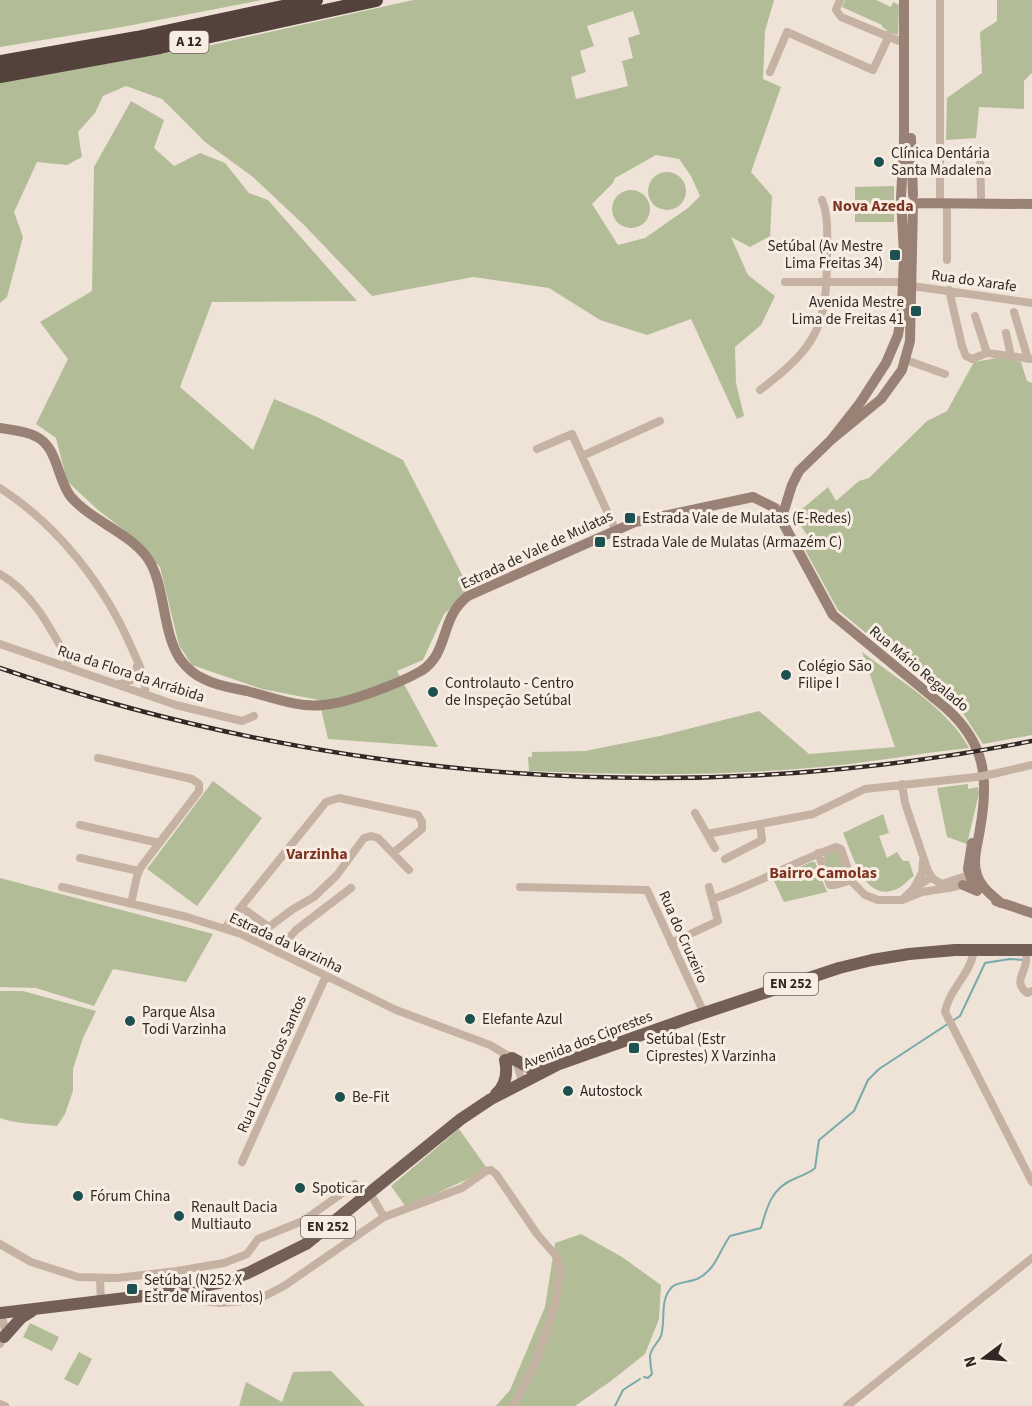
<svg xmlns="http://www.w3.org/2000/svg" width="1032" height="1406" viewBox="0 0 1032 1406" font-family="'Source Sans 3',sans-serif">
<rect width="100%" height="100%" fill="#efe2d7"/>
<!-- green -->
<path fill="#b2bd98" fill-rule="evenodd" d="M0,0H262L122,27L0,47Z
M413,0H774L765,31L763,79L781,87L751,172L772,196L770,236L750,247L731,237L748,275L775,296L761,325L735,347L736,383L744,416L737,419L691,319L647,335L600,320L549,288L473,277L372,296L305,226L253,177L205,142L162,99L126,86L103,96L95,113L78,132L82,157L67,165L37,162L14,212L23,237L7,297L0,303V82L207,46ZM633,11L640,34L628,38L633,58L622,61L628,86L576,99L571,77L586,72L580,51L594,46L587,26ZM656,155L679,159L691,176L700,196L688,208L645,238L618,245L592,204L613,183L615,178Z
M845,0H876L891,7L893,2L899,5L898,35L886,32L887,30L882,27V25L842,7Z
M997,0H1032V73L1024,81V109L979,107L976,138L946,140L947,98L982,73L980,32L997,21Z
M131,101L164,120L154,148L174,166L200,153L225,163L249,193L268,200L357,301L212,302L180,387L253,450L274,399L317,417L403,460L470,590L444,614L423,660L397,671L438,747L328,739L319,700L262,689L192,665L179,645L160,567L124,530L98,510L67,481L56,438L36,424L68,359L40,322L92,291L94,167Z
M648 191a19 19 0 1 1 38 0a19 19 0 1 1-38 0Z
M894,186V222H855V187Z
M612 209a19 19 0 1 1 38 0a19 19 0 1 1-38 0Z
M1003,357L1021,362L1027,381L1032,383V735L983,744L955,701L900,661L838,610L804,548L812,542L794,516L828,487L836,501L859,481L869,478L927,421L947,411L974,362Z
M862,652C896,678 950,710 969,748C919,753 870,763 820,767C723,776 626,775 529,771L528,757H532V752L585,751L660,736L759,711L809,754L895,747Z
M213,781L262,818L197,906L147,869Z
M968,784V789L978,787L979,793L967,844L947,837L937,788Z
M883,814L889,833L879,836L887,858L897,852L903,861H909L914,876C908,879 905,885 899,888C865,906 853,855 843,833Z
M835,851L840,852L847,875V878L836,882L831,880L824,858L825,854Z
M811,862H815L827,892L784,902L773,879Z
M0,878L213,934L186,982L113,969L94,1006L36,988L0,987Z
M0,991H23L96,1011L83,1038L73,1069V1091L65,1114L57,1126C39,1124 16,1124 0,1118Z
M459,1129L486,1167L470,1178L406,1207L391,1186Z
M581,1234L622,1257L661,1285L659,1319L645,1354L611,1381L575,1406H496L510,1390L545,1307L555,1243Z
M30,1323L59,1337L52,1351L23,1337Z
M79,1352L92,1359L78,1386L64,1379Z
M331,1371L365,1406H239L246,1382L282,1402L293,1372Z"/>
<g fill="none" stroke-linecap="round" stroke-linejoin="round">
<!-- stream -->
<path stroke="#77abab" stroke-width="2" d="M644,1377L648,1378L652,1374C651,1368 650,1362 650,1356C651,1348 658,1343 661,1336C666,1320 659,1300 672,1287C677,1282 690,1282 697,1279C716,1270 719,1251 730,1236L761,1228C767,1206 772,1188 794,1179C802,1175 808,1174 815,1168L819,1140L854,1111L868,1080L879,1069L960,1016L985,963L1010,959L1024,960
M615,1406L623,1390L640,1379"/>
<!-- street -->
<path stroke="#c6b2a3" stroke-width="8" d="M840,0L836,10L841,17L904,43
M770,72L787,32L873,70L888,38
M980,156L981,197
M940,197V2
M947,260V204
M785,282H904
M912,286L1032,303
M949,290L962,346L966,356L972,359L987,353L1032,359
M1014,312L1028,359
M975,316L987,353
M1006,333L1011,356
M906,360L945,374
M760,390C818,346 827,326 827,254C827,236 829,217 822,200
M537,449L572,434L615,529
M582,456L660,421
M0,488C59,526 106,587 133,651C139,664 147,680 145,694
M0,574C32,592 51,629 68,660L67,667
M0,644L176,705L242,721L254,716
M119,684L126,683L134,678L137,666
M98,758L192,779L199,784V791L141,867L137,876L131,904
M993,774L1032,765
M902,784L905,803L928,871L933,879L949,888
M695,813L715,848
M80,825L159,843
M707,834L813,814L865,789L976,777
M818,853L830,885H835L852,880
M80,858L139,871
M725,859L762,840L760,824
M942,884L966,876L971,878
M915,886L922,873L923,861
M62,887L187,917L241,934L396,1010L490,1045L512,1058L518,1067L522,1081
M520,887L647,890L704,1013
M713,899C755,885 794,862 836,847L841,849L853,883L865,895L878,900H902L922,892L954,887L967,883
M903,899L914,888L932,877
M241,907L326,802L339,798L418,815L422,822V829L393,853
M269,927L293,909L314,897L337,875L364,838L371,836L378,838L409,870
M225,928L241,907L269,927L258,942
M671,943L718,921L709,887
M974,950C971,974 949,989 945,1012L1032,1182
M1027,950C1026,955 1027,961 1025,966C1022,977 1015,983 1027,993L1032,991
M277,952L296,930L351,888
M242,1162L326,976
M370,1193L384,1217
M0,1244L31,1262L78,1277L117,1278L177,1271L224,1263L247,1254L258,1239L303,1221L355,1184
M100,1279L101,1302
M181,1291L190,1299L220,1303L257,1300L284,1286L384,1217L462,1188L486,1171L491,1170L496,1174L537,1234L557,1257L560,1267L556,1302L535,1364L513,1406
M0,1344L5,1330L1,1313
M0,1404L5,1406
M847,1406L1032,1258"/>
<!-- secondary -->
<path stroke="#9a8175" stroke-width="10" d="M911,138L913,195
M914,203L1032,204
M0,428C12,430 25,431 35,436C58,446 57,480 71,497C92,521 126,531 146,556C166,582 161,630 180,659C186,667 194,675 204,679C217,686 233,688 247,691C271,697 298,708 323,705C348,703 398,684 421,671C450,653 439,618 468,596L635,522L753,497L775,508L833,615L946,708C986,744 989,779 980,829C978,843 972,861 977,875C981,887 991,895 1001,903
M831,440L860,403L886,363L898,335L902,309L904,255L901,198L904,140V0
M781,520L792,485L799,471L831,440L881,399L902,370L910,341L913,204
M972,843L968,869L973,883
M963,885L977,891
M996,901L1032,913"/>
<!-- primary -->
<path stroke="#745f56" stroke-width="12" d="M512,1058L530,1068L547,1067
M496,1094C506,1085 508,1074 505,1060
M0,1313L176,1292L219,1283L248,1273L306,1244L461,1119L491,1099L559,1064L689,1018L839,968L872,960L909,954L955,950H1032
M4,1337L21,1318L32,1311"/>
<!-- highway -->
<path stroke="#53423c" stroke-width="14" d="M0,62L137,38L316,0
M0,76L160,47L376,0"/>
<defs>
<path id="rail" d="M0,668C330,782 689,809 1032,741"/>
</defs>
<!-- rail casing -->
<use href="#rail" stroke="#322825" stroke-width="4.5"/>
<!-- rail -->
<use href="#rail" stroke="#f8ede2" stroke-width="2" stroke-dasharray="7" stroke-linecap="butt"/>
<!-- street-bridge -->
<path stroke="#c6b2a3" stroke-width="8" d="M976,777L993,774"/>
</g>
<!-- markers -->
<g fill="#1d5051" stroke="#f8ede2" stroke-width="2">
<circle cx="879" cy="162" r="6"/>
<rect x="889" y="249" width="12" height="12" rx="3"/>
<rect x="910" y="305" width="12" height="12" rx="3"/>
<rect x="624" y="512" width="12" height="12" rx="3"/>
<rect x="594" y="536" width="12" height="12" rx="3"/>
<circle cx="786" cy="675" r="6"/>
<circle cx="433" cy="692" r="6"/>
<circle cx="470" cy="1019" r="6"/>
<circle cx="130" cy="1021" r="6"/>
<rect x="628" y="1042" width="12" height="12" rx="3"/>
<circle cx="568" cy="1091" r="6"/>
<circle cx="340" cy="1097" r="6"/>
<circle cx="300" cy="1188" r="6"/>
<circle cx="78" cy="1196" r="6"/>
<circle cx="179" cy="1216" r="6"/>
<rect x="126" y="1283" width="12" height="12" rx="3"/>
</g>
<g text-anchor="middle" dominant-baseline="central" stroke-width="6" stroke-linejoin="round" paint-order="stroke">
<!-- shield labels -->
<g fill="#f8ede2" stroke="#6d635e" stroke-width="1.5">
<rect x="169.5" y="31" width="39" height="22" rx="4.5"/>
<rect x="764" y="973" width="54" height="22" rx="4.5"/>
<rect x="301" y="1216" width="54" height="22" rx="4.5"/>
</g>
<g font-size="14" font-weight="bold" fill="#322825">
<text x="189" y="42">A 12</text>
<text x="791" y="984">EN 252</text>
<text x="328" y="1227">EN 252</text>
</g>
<!-- poi labels -->
<g font-size="15" fill="#322825" stroke="#f8ede2" text-anchor="start">
<text x="891" y="153">Clínica Dentária<tspan x="891" dy="17">Santa Madalena</tspan></text>
<text x="883" y="246" text-anchor="end">Setúbal (Av Mestre<tspan x="883" dy="17">Lima Freitas 34)</tspan></text>
<text x="904" y="302" text-anchor="end">Avenida Mestre<tspan x="904" dy="17">Lima de Freitas 41</tspan></text>
<text x="642" y="518">Estrada Vale de Mulatas (E-Redes)</text>
<text x="612" y="542">Estrada Vale de Mulatas (Armazém C)</text>
<text x="798" y="666">Colégio São<tspan x="798" dy="17">Filipe I</tspan></text>
<text x="445" y="683">Controlauto - Centro<tspan x="445" dy="17">de Inspeção Setúbal</tspan></text>
<text x="142" y="1012">Parque Alsa<tspan x="142" dy="17">Todi Varzinha</tspan></text>
<text x="482" y="1019">Elefante Azul</text>
<text x="646" y="1039">Setúbal (Estr<tspan x="646" dy="17">Ciprestes) X Varzinha</tspan></text>
<text x="580" y="1091">Autostock</text>
<text x="352" y="1097">Be-Fit</text>
<text x="312" y="1188">Spoticar</text>
<text x="90" y="1196">Fórum China</text>
<text x="191" y="1207">Renault Dacia<tspan x="191" dy="17">Multiauto</tspan></text>
<text x="144" y="1280">Setúbal (N252 X<tspan x="144" dy="17">Estr de Miraventos)</tspan></text>
</g>
<!-- street labels -->
<g font-size="15" fill="#322825" stroke="#f8ede2">
<text transform="translate(974 281) rotate(8)">Rua do Xarafe</text>
<text transform="translate(537 550) rotate(-25)">Estrada de Vale de Mulatas</text>
<text transform="translate(919 669) rotate(40)">Rua Mário Regalado</text>
<text transform="translate(131 674) rotate(18)">Rua da Flora da Arrábida</text>
<text transform="translate(683 937) rotate(66)">Rua do Cruzeiro</text>
<text transform="translate(286 943) rotate(25)">Estrada da Varzinha</text>
<text transform="translate(588 1040) rotate(-21)">Avenida dos Ciprestes</text>
<text transform="translate(272 1064) rotate(-66)">Rua Luciano dos Santos</text>
</g>
<!-- neighbourhood labels -->
<g font-size="16" font-weight="bold" fill="#7e3321" stroke="#f8ede2">
<text x="873" y="206">Nova Azeda</text>
<text x="317" y="854">Varzinha</text>
<text x="823" y="873">Bairro Camolas</text>
</g>
</g>
<!-- north arrow -->
<g transform="translate(984 1358) rotate(254)" stroke="#f8ede2" stroke-width="4.5" paint-order="stroke">
<path d="M0-4.5L10 22L0 15L-10 22Z" fill="#322825"/>
<text y="-9" font-size="16" font-weight="bold" text-anchor="middle" fill="#322825">N</text>
</g>
</svg>
